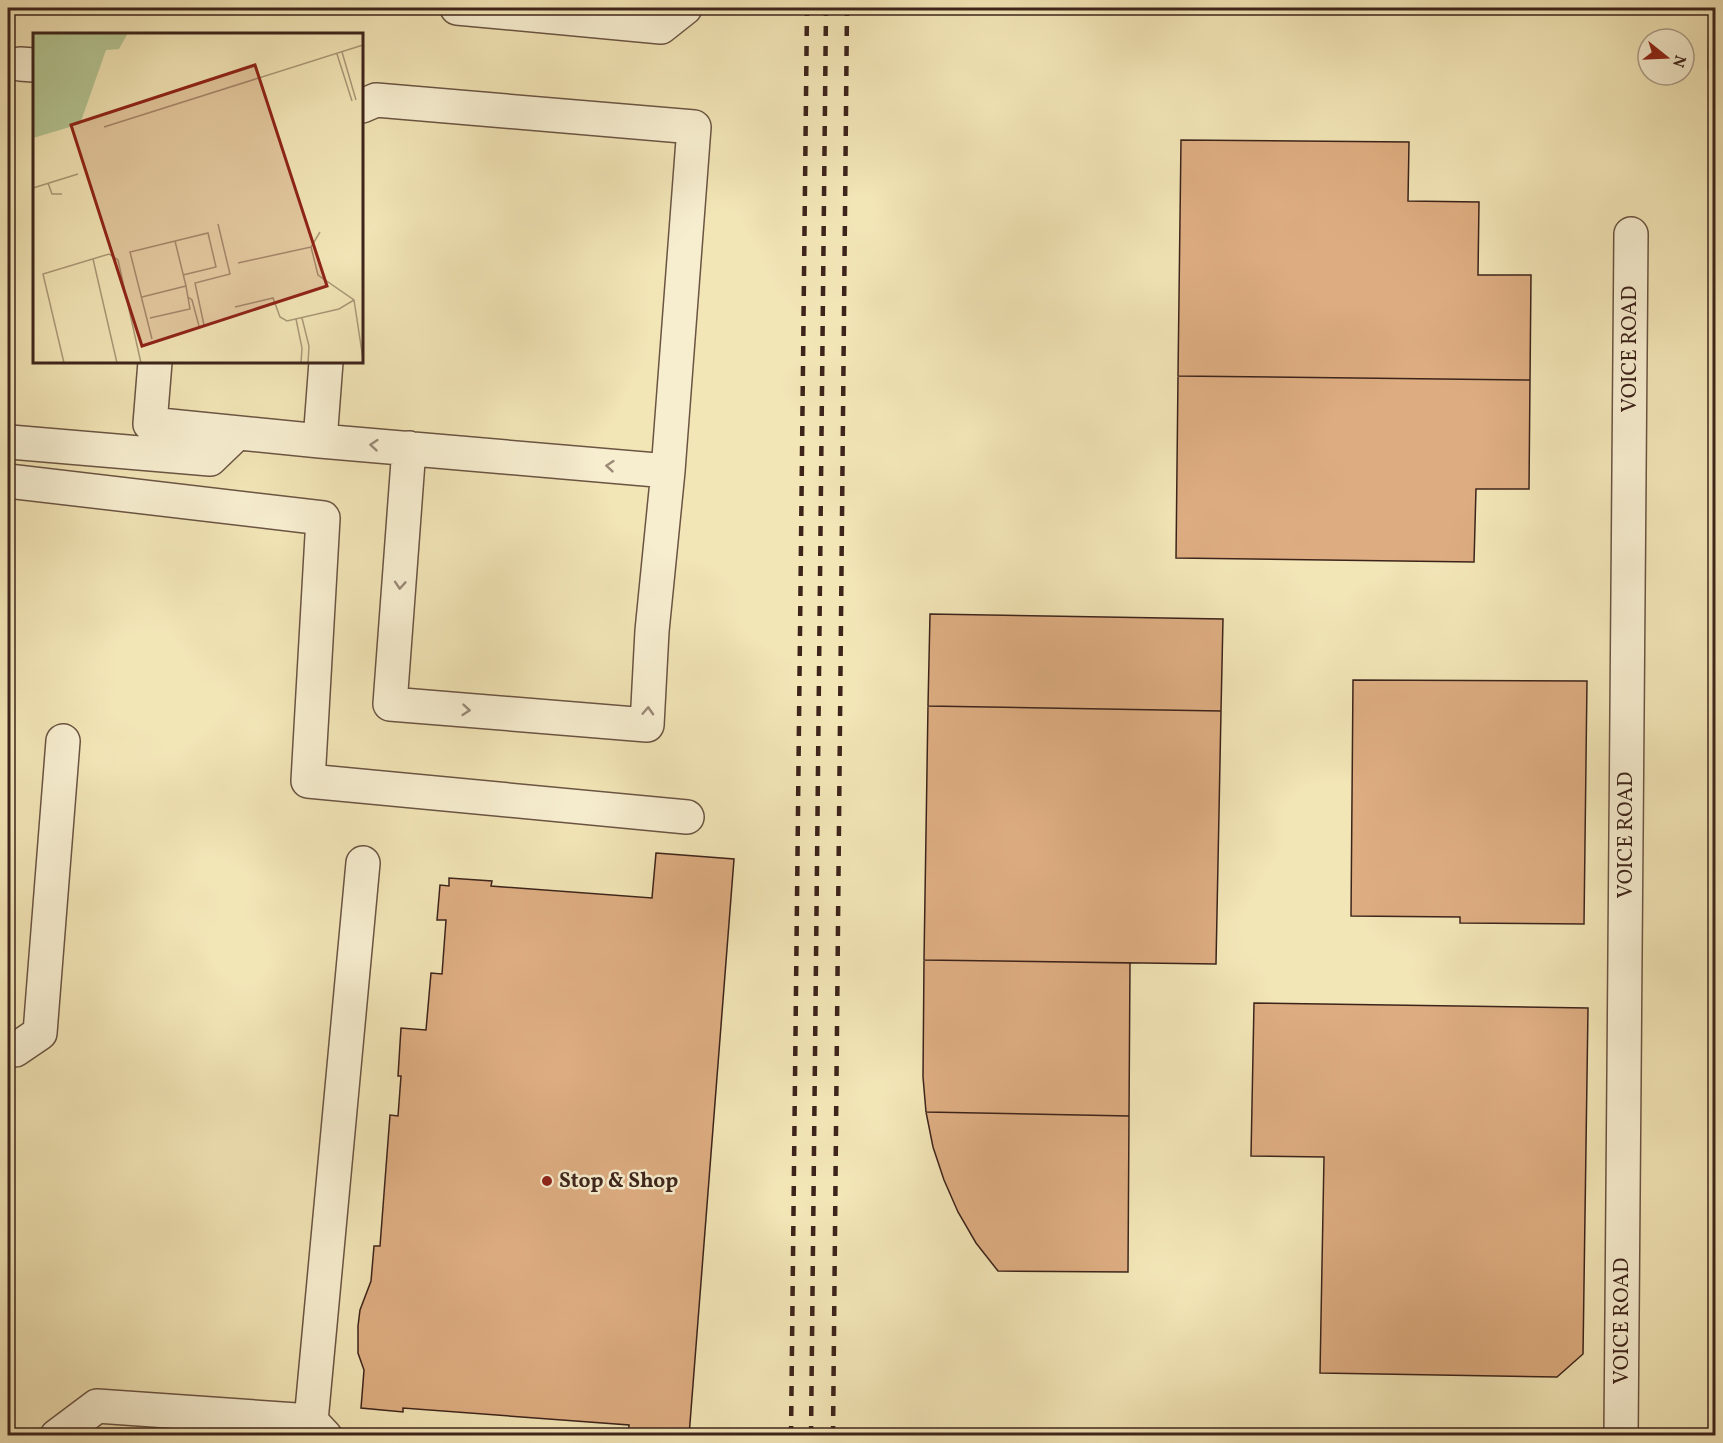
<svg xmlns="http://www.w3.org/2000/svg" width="1723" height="1443" viewBox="0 0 1723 1443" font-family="Vollkorn,serif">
<rect width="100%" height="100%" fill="#f2e5b6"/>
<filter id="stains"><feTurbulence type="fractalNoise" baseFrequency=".00333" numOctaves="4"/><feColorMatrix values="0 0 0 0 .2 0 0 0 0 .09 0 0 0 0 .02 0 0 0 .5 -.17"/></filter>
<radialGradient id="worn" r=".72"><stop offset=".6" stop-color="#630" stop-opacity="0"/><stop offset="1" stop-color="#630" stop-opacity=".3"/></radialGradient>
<!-- green -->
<path fill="#b4c693" stroke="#787557" stroke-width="1.5" d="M1709,8H1715V75L1708,69Z"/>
<!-- building -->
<path fill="#ddad81" stroke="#3d241b" stroke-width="1.5" d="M1181,140L1409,142L1408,201L1479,202L1478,275H1531L1530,380L1178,376Z
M1178,376L1530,380L1529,489H1476L1474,562L1176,558Z
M930,614L1223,619L1221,711L928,706Z
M1353,680L1587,681L1584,924L1460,923V917L1351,916Z
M928,706L1221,711L1216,964L924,960Z
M8,828L12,829L8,893Z
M656,853L734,859L689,1436H628L629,1425L403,1408V1412L361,1408L364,1370L358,1353V1326L360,1310L371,1281L374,1246H380L390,1115L398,1116L401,1076H398L401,1028L426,1030L431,973L442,974L446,920H437L440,885L449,886V878L492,881L491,886L652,898Z
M924,960L1130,963L1129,1116L926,1112L923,1077Z
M1254,1003L1588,1008L1583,1354L1557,1377L1320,1373L1324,1157L1251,1156Z
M926,1112L1129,1116L1128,1272L998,1271L976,1243L958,1212L944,1180L933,1147Z"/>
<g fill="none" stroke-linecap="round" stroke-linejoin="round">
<defs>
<path id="minor" d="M457,8L661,27L685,8
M20,64L34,65
M362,106L376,100L694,127L668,471L652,631L647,725L390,704L409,448
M155,362L150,424L320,441L326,362
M320,441L668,471
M10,442L210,459L237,433
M8,481L323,518L308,781L687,817
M8,1049L15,1050L40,1033L63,741
M311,1421L363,863
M57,1436L97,1406L311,1421L325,1436
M1621,1436L1631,234"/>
</defs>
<!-- minor casing -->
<use href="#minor" stroke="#6a5442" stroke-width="36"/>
<!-- minor -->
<use href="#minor" stroke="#f7eed0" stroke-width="33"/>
<!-- rail -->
<path stroke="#3d241b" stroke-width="4.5" stroke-dasharray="10 10" stroke-linecap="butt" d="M791,1436L807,8
M811,1436L826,8
M833,1436L847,8"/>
</g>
<!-- one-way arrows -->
<defs><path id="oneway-chevron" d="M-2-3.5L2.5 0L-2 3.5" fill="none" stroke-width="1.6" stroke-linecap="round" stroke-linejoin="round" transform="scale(1.5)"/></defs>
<g stroke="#9a8976">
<use href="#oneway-chevron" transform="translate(374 445) rotate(-175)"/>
<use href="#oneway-chevron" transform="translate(610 466) rotate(-175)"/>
<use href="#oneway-chevron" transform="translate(400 585) rotate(94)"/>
<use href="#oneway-chevron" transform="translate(466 710) rotate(5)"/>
<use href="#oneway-chevron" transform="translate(648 711) rotate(-87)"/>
</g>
<!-- markers -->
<circle fill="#8f2418" stroke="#f7eed0" stroke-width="2" cx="547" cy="1181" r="6"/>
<g text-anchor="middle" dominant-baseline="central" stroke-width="5" stroke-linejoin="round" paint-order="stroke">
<!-- street labels -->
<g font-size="21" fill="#3d241b" stroke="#f7eed0">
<text transform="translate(1630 349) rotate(-90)">VOICE ROAD</text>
<text transform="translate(1626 835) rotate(-90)">VOICE ROAD</text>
<text transform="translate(1622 1321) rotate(-90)">VOICE ROAD</text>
</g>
<!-- poi labels -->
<g font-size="21" font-weight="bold" fill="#3d241b" stroke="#f7eed0" text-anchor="start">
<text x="559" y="1181">Stop &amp; Shop</text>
</g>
</g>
<!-- overview -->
<g transform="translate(33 33)">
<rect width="330" height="330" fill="#f2e5b6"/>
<path d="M0,0H95L86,16L73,17L47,91L0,105Z" fill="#b4c693"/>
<path fill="none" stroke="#aa9878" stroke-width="1.5" d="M309,19L323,67M304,21L319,68M71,94L330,12M15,150L19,161H29M0,155L45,141M287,199L278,214L285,242L321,267L330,326M142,208L153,253M60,226L84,330M205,230L278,214M109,264L153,253L157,276L117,285M155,264L159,267L166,293M202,274L240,265L247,284L254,288L306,276L321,267M269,285L276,313L275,330M263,286L269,315L268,330M171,292L162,250L197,241L185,191M119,306L97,219L175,200L183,234L150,242M31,330L10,241L76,221L85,227L108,330"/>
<path fill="#8f2418" fill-opacity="0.15" stroke="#8f2418" stroke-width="3" d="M222,32L294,253L109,313L38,92Z"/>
<rect width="330" height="330" fill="none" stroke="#3d241b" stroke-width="3"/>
</g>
<!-- margin -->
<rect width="1723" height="1443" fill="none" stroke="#f2e5b6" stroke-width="30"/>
<rect x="9" y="9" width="1705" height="1425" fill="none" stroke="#3d241b" stroke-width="3"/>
<rect x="15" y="15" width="1693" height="1413" fill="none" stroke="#3d241b" stroke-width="1.5"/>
<!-- north arrow -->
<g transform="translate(1666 57) rotate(108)"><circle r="28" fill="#f7eed0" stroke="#ad9d88" stroke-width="1.5"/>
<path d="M0-4.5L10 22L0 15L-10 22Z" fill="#8f2418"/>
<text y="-9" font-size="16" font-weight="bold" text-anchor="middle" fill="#3d241b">N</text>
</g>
<rect width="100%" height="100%" filter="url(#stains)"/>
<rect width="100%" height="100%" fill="url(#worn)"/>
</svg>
